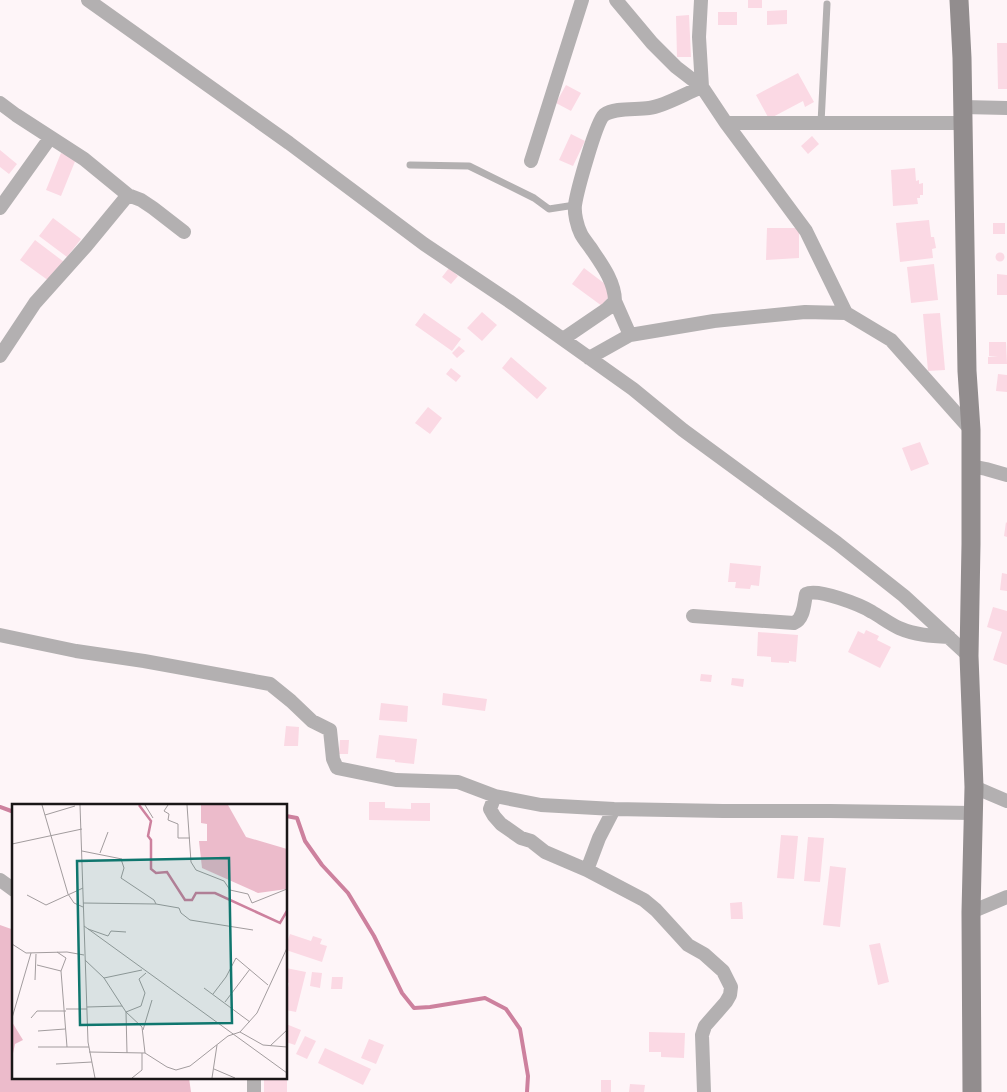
<svg xmlns="http://www.w3.org/2000/svg" width="1007" height="1092" viewBox="0 0 1007 1092" font-family="Inter,sans-serif">
<rect width="100%" height="100%" fill="#fef5f8"/>
<!-- green -->
<path fill="#ecbbcb" d="M0,925L14,930V1078H189L191,1092H0Z"/>
<g fill="none" stroke-linecap="round" stroke-linejoin="round">
<!-- stream -->
<path stroke="#cd819e" stroke-width="4" d="M0,807L14,812
M286,816L297,818L305,841L322,865L348,893L374,936L402,993L414,1008L430,1007L485,998L506,1009L520,1029L528,1076L527,1092"/>
</g>
<!-- building -->
<path fill="#fbd9e4" d="M748,0H762V8H748Z
M787,10V24L767,25V11Z
M718,12H737V25H718Z
M689,15L691,57H677L676,16Z
M997,43H1007V89H998Z
M798,73L814,102L805,107L803,101L769,119L756,95Z
M566,85L581,93L571,111L556,103Z
M571,134L585,141L573,166L559,160Z
M812,136L819,144L808,154L801,146Z
M0,150L17,164L9,174L0,167Z
M61,153L76,159L61,196L46,190Z
M915,168L916,181L919,180V184L923,183V195H920V198H917L918,204L893,206L891,170Z
M53,218L81,239L67,257L39,236Z
M929,220L931,237H934L936,248L932,249L933,258L900,262L896,223Z
M993,223H1005V234H993Z
M767,228H799V258L766,260Z
M35,240L64,262L49,281L20,260Z
M995.5 257a4.5 4.5 0 1 1 9 0a4.5 4.5 0 1 1-9 0Z
M934,264L938,300L911,303L907,267Z
M449,268L458,276L451,284L442,277Z
M584,268L613,290L602,306L572,284Z
M997,274L1007,275V295H997Z
M482,312L497,325L482,341L467,328Z
M424,313L461,339L452,351L415,325Z
M940,313L945,370L928,371L923,314Z
M989,342H1006L1007,364H988V357L998,356H989Z
M459,346L465,351L457,358L452,353Z
M511,357L547,388L537,399L502,368Z
M451,368L461,376L456,382L446,374Z
M998,374L1007,375V392L996,391Z
M428,407L442,418L430,434L415,423Z
M920,442L929,464L911,471L902,448Z
M1006,522L1007,523V537L1004,536Z
M730,563L761,566L759,586L751,585L750,589L735,588L736,582H728Z
M1002,573L1007,574V591L1000,590Z
M993,607L1007,611V665L993,660L1002,632L987,627Z
M866,630L879,636L877,640L891,647L880,668L848,652L858,631L864,634Z
M758,632L798,635L796,662L789,661V663L771,662V657L757,656Z
M701,674L712,675L711,682L700,681Z
M732,678L744,679L743,687L731,685Z
M443,693L487,699L485,711L442,705Z
M381,703L408,706L407,722L379,720Z
M286,726L299,727L298,746H284Z
M379,735L417,739L414,764L395,762V760L376,758Z
M340,740H349L348,754H339Z
M369,802H385V808L411,809V803H430V821L369,820Z
M781,835L798,836L794,879L777,878Z
M808,837L824,838L820,882L804,881Z
M830,866L846,868L840,927L823,925Z
M742,902L743,919H731L730,903Z
M290,934L311,941L313,936L322,939L320,944L327,946L322,962L286,950V945Z
M880,943L889,982L878,985L869,945Z
M286,968L306,972L296,1012L286,1010V992H287L289,983L286,982Z
M312,972L322,973L320,988L310,986Z
M332,977H343L342,989H331Z
M286,1024L301,1030L295,1045L286,1042Z
M649,1032L685,1033L684,1058L661,1057V1052H649Z
M305,1036L316,1041L307,1059L296,1054Z
M369,1039L384,1045L376,1064L361,1058Z
M325,1048L371,1069L363,1085L318,1063Z
M264,1078H287V1092H264Z
M601,1080H611V1092H601Z
M630,1084L645,1085L644,1092H629Z"/>
<g fill="none" stroke-linecap="round" stroke-linejoin="round">
<!-- lane -->
<path stroke="#b3b0b1" stroke-width="7" d="M821,123L827,4
M410,165L469,166L534,198L549,209L575,205"/>
<!-- street -->
<path stroke="#b3b0b1" stroke-width="14" d="M88,0L289,143L424,244L509,301L633,389L683,430L837,543L904,596L969,656
M616,0L652,43L676,67L702,87L726,123L806,231L846,313L891,340L971,430
M0,103L16,115L84,159L128,195L141,200L153,208L184,232
M963,107L1007,108
M726,123H963
M531,161L582,0
M0,208L50,138
M615,301L630,335
M563,339L607,309L615,301C615,281 600,262 590,247C587,243 583,238 581,234C577,226 574,213 575,205C577,191 596,122 604,115C615,107 636,110 649,108C665,106 686,93 702,87L699,37L701,0
M0,356L35,303L86,246L128,195
M589,358L630,335L714,321L805,312L846,313
M971,466L986,469L1007,475
M693,616L794,623C804,619 804,604 806,594C818,588 861,605 872,612C881,617 890,624 899,628C915,635 931,636 949,637
M0,635L76,651L144,661L270,684L291,701L312,721L330,730L333,759L337,768L396,780L458,782L495,796L490,809L494,816L501,824L521,838L531,841L545,852L587,870L644,900L656,910L688,945L704,954L723,971L731,987L730,995L726,1002L705,1026L702,1035L704,1092
M974,787L1007,801
M495,796L541,805L614,809L723,811H830L973,813
M587,870L599,838L614,809
M0,880L14,890
M971,912L1007,897
M254,1092V1078"/>
<!-- secondary -->
<path stroke="#928d8e" stroke-width="19" d="M959,0L962,58L967,371L971,430V544L969,656L974,787L971,912L972,1092"/>
</g>
<!-- overview -->
<g transform="translate(12 804)">
<rect width="275" height="275" fill="#fef5f8"/>
<path d="M189,1H216L234,33L275,45V85L246,89L190,64L187,37H195V20L189,19ZM0,218L11,236L3,240L0,254Z" fill="#ecbbcb"/>
<path fill="none" stroke="#cd819e" stroke-width="2.5" d="M127,1L139,17L136,32L139,36V65L144,69L155,68L173,96H180L184,89H203L268,119L275,107"/>
<path fill="none" stroke="#a29c9e" stroke-width="1" d="M30,1L56,90L62,99L71,103M68,1L76,238L83,274M133,1L141,14M156,1L152,7L157,10L156,16L166,20V34H178M175,1L179,58L184,66L212,77L218,86L236,90L240,99L275,85M33,11L63,2M0,40L70,25M70,47L110,55M88,49L96,28M109,55L112,64L109,74L142,96L144,100L167,104L169,109L178,116L241,126M15,91L34,101L71,84M71,99L144,100M72,122L275,269M76,125L96,132L99,127L114,128M0,140L14,149L55,148L72,151M45,148L54,154L49,167M73,156L92,174L114,208L130,223L133,249L155,263L164,266L178,262L216,232L228,228L251,241L275,243M25,161L49,167L55,243M92,174L130,166M23,176L24,150M192,184L238,218M201,190L214,173L224,154L256,181M213,198L238,165M75,203L110,202M54,205H75M0,214L19,149M19,214L25,207H54M131,226L140,196M26,227L53,225M228,228L245,209L275,144M258,242L275,226M26,243H77M77,248L133,249M115,249L114,208L129,202L133,189L127,175L134,169M44,260L80,258M202,265L223,274M120,274L130,266V249M200,274L205,241"/>
<path fill="#0f766e" fill-opacity="0.15" stroke="#0f766e" stroke-width="2.5" d="M217,54L220,219L68,221L65,57Z"/>
<rect width="275" height="275" fill="none" stroke="#191617" stroke-width="2.5"/>
</g>
</svg>
